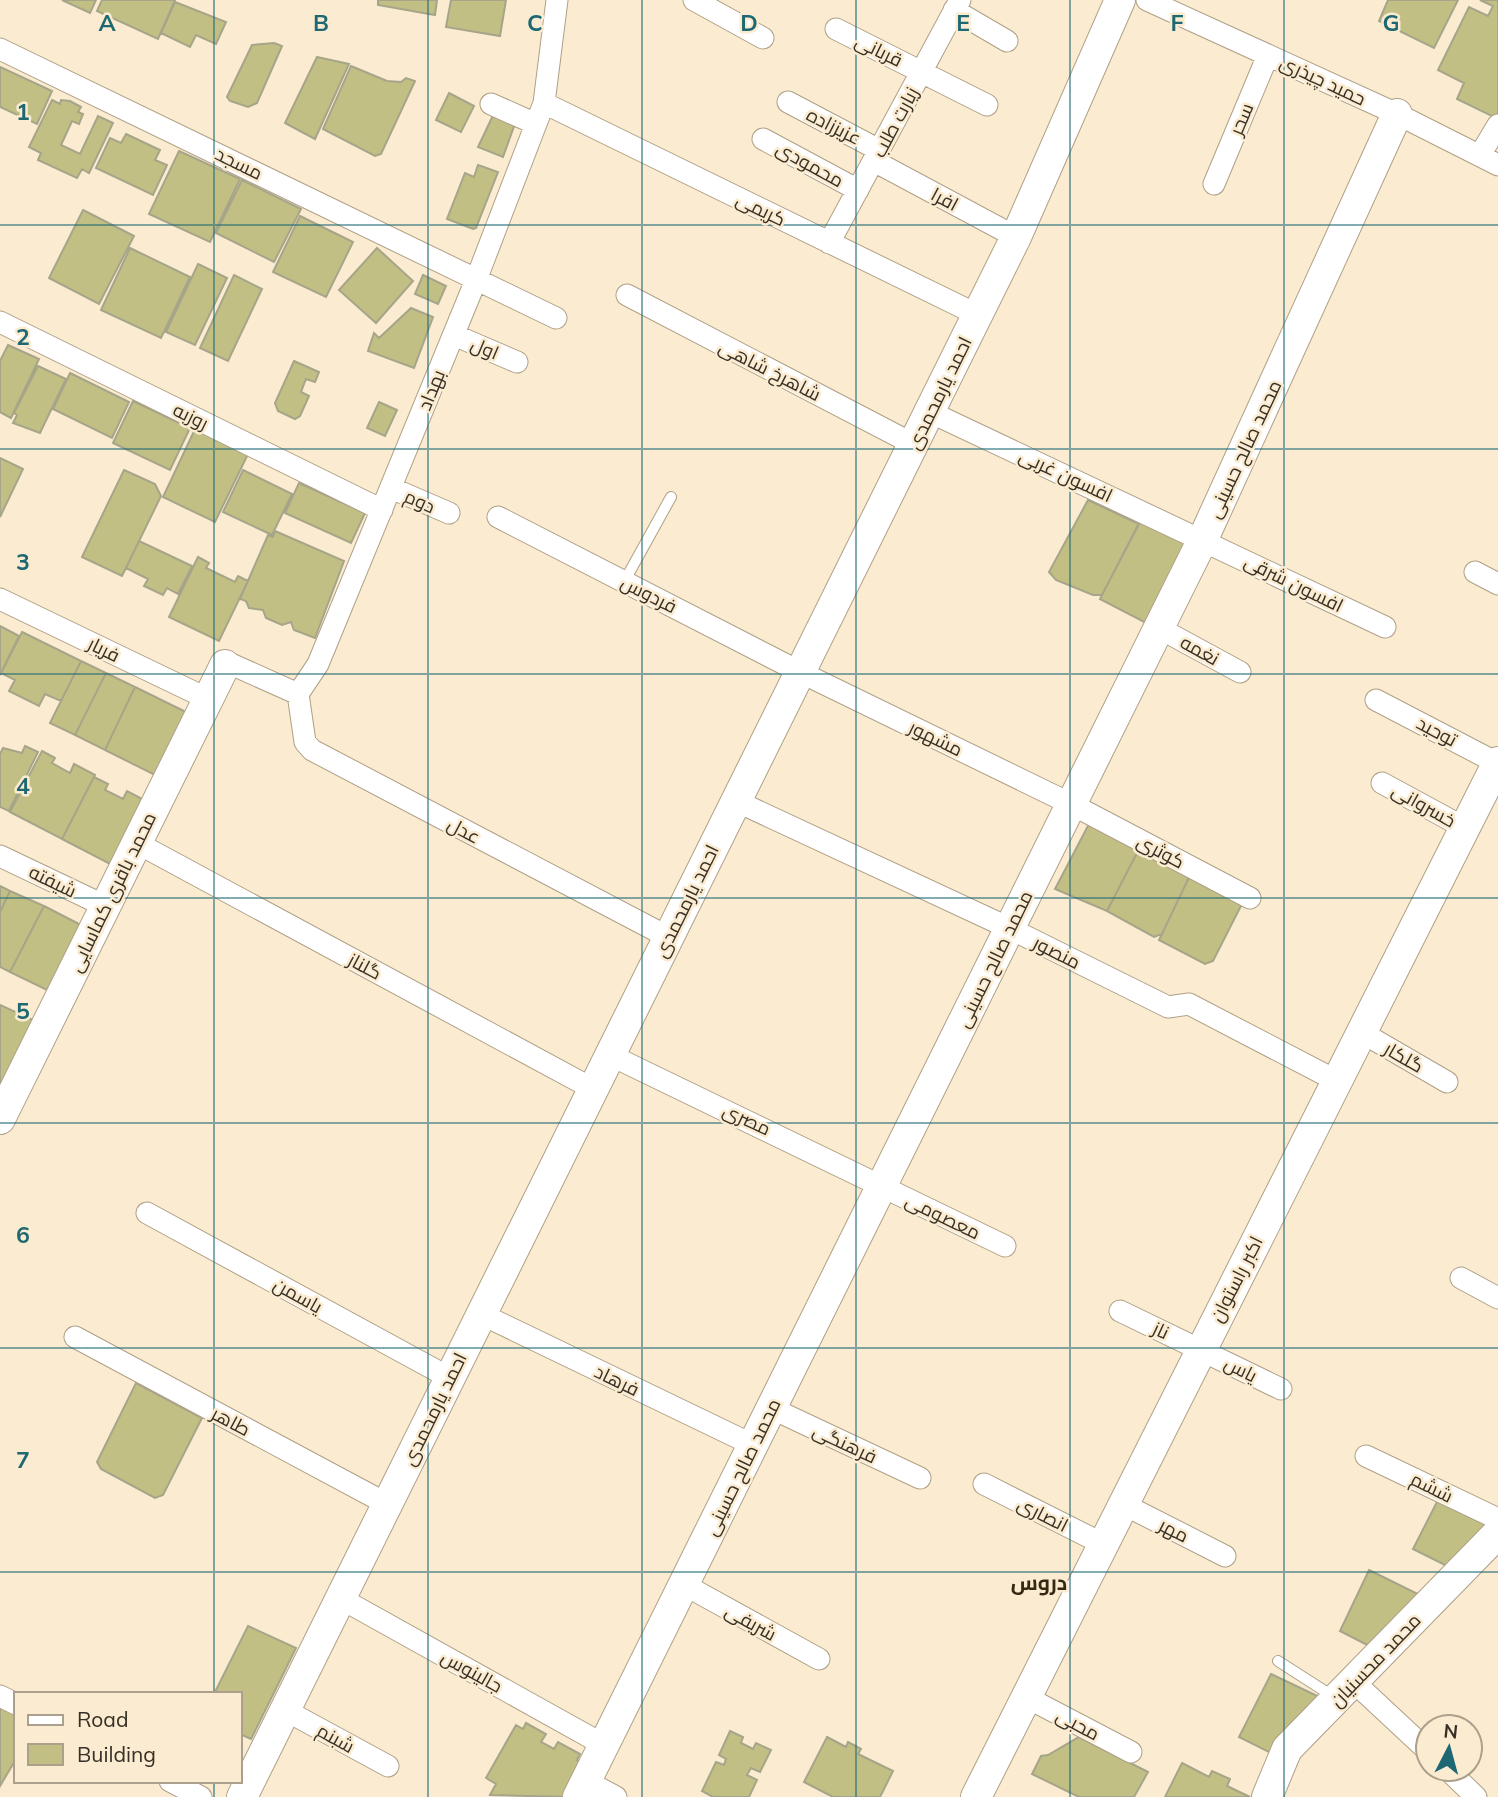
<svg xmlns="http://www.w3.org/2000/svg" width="1498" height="1797" viewBox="0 0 1498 1797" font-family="Mulish,Cairo,sans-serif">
<rect width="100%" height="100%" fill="#fbebd0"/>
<!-- building -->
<path fill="#c2bf84" stroke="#a6a589" stroke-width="2" d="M62,0H96L90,13Z
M102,0H175L158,39L97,11Z
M378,0H437L435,15L378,5Z
M451,0H506L500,36L446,27Z
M1388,0H1458L1434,48L1379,21Z
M1480,0H1498V119L1457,99L1464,83L1438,70L1469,7L1488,16L1493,6Z
M175,2L226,22L216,44L196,35L190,47L161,33Z
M274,43L282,46L257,103L248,107L230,101L227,97L252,45Z
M317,57L349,64L315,139L285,123Z
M351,66L387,81L401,82L406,78L415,81L381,154L375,156L323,129Z
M0,67L52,91L37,124L0,107Z
M449,93L474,106L461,132L436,120Z
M52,100L60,104L61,100L70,101L81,107L78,112L83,114L79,124L72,121L61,145L80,154L98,116L113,123L89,173L82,169L77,178L38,160L41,153L29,147Z
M496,109L517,118L503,157L478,147Z
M126,134L160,150L155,160L167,165L153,195L96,168L110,138L121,143Z
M179,151L240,179L210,242L149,214Z
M478,165L498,172L476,228L473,229L447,219L465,173L474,177Z
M242,180L301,209L274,262L216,233Z
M83,210L134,236L99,304L49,278Z
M300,216L353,242L326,297L273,272Z
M130,248L190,277L161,338L101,310Z
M377,248L413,281L376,323L339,290Z
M198,264L227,278L195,345L166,332Z
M234,275L262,289L228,361L200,348Z
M423,275L446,286L438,304L415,294Z
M411,308L433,317L414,368L368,351L374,333L379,338Z
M8,345L39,359L11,418L0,412V361Z
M294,361L319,372L315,382L306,379L301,392L309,396L300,416L295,419L278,411L275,403Z
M38,366L66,379L40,433L13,423L17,415L14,413Z
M70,373L129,402L112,438L53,409Z
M133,401L190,428L170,470L113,443Z
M379,402L397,410L385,436L367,428Z
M195,429L248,454L215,522L163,497Z
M0,458L23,469L0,517Z
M124,470L155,484L161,496L122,576L82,557Z
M243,470L292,494L272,535L223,512Z
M299,483L365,513L351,543L285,513Z
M1088,500L1139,524L1102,595H1093L1056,580L1049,572Z
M1140,521L1192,546L1148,624L1100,599Z
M275,531L344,561L315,638L294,630L291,622L282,625L266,618L263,610L249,608L246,601L240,599L268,535L273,537Z
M139,541L192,566L178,594L167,588L163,595L144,586L148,579L126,568Z
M198,557L209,563L206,568L235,582L238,576L248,581L219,641L169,617Z
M0,626L19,636L0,675Z
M22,632L81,661L61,701L45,694L39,706L9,691L15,680L1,673Z
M81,661L106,673L75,735L50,723Z
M106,673L135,687L105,750L75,735Z
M135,687L186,712L155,775L105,750Z
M25,746L38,752L9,811L0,807V754L3,748L22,753Z
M42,751L55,758L52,763L70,773L74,764L95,775L62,839L10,812Z
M94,777L108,784L105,790L123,799L127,791L148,802L114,866L62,839Z
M1091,820L1141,845L1107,911L1055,889Z
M1141,845L1192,871L1162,934L1154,937L1107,911Z
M1192,871L1245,898L1213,961L1205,964L1159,940Z
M0,886L10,891L0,912Z
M10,891L44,906L10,972L0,967V912Z
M44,906L81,925L49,991L10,972Z
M0,1005L33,1020L2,1085L0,1084Z
M136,1383L202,1418L163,1495L155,1498L101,1469L97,1462Z
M1440,1496L1489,1521L1449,1567L1413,1549Z
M1369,1570L1424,1597L1377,1650L1340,1631Z
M248,1626L296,1648L251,1739L240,1734V1694H214Z
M1271,1674L1326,1700L1279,1757L1239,1737Z
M0,1703L16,1711V1759L0,1786Z
M526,1723L546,1734L541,1742L554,1749L558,1742L580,1754L577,1760L587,1766L569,1797L490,1795L496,1784L486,1778L516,1725L523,1729Z
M730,1731L743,1737L741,1743L753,1749L756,1743L771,1750L760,1772L751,1768L747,1775L757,1780L749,1797H713L702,1791L716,1762L724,1765L726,1759L719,1755Z
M827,1737L846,1747L848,1742L861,1749L858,1754L893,1771L880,1797H833L804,1782Z
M1079,1737L1148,1772L1134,1797H1079L1032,1774L1041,1756L1048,1755Z
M1182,1763L1209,1777L1212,1771L1230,1779L1227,1786L1250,1797H1165Z"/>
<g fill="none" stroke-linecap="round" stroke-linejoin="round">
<defs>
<path id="lane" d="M624,582L671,497
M1278,1661L1334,1697"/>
<path id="street" d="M694,0L763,38
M1147,0L1397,114L1498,165
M954,10L1007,41
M836,29L987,105
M0,49L556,318
M788,102L879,150
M544,103L978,315
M491,104L536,124
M763,139L858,190
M1480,155L1498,125
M874,161L1016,237
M1214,184L1268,55
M829,243L960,0
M627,295L913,444
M0,322L382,510
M454,335L517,362
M930,412L1385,627
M391,488L449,513
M498,517L800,672L1071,804L1250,898
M1475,572L1498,584
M0,599L208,699
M1159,628L1240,672
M225,665L231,664L298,694L318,664L476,280L544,103L557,0
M298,694L305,742L312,750L668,937
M1376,700L1497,763
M1382,783L1465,828
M736,801L1009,928L1168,1007L1189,1004L1337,1081
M137,843L593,1089
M0,856L105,906
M1361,1032L1447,1082
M610,1055L1005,1246
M147,1213L450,1378
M1461,1278L1498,1298
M1120,1311L1281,1389
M481,1314L753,1445
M75,1337L387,1504
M771,1408L920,1478
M1366,1456L1498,1519
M984,1484L1103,1544
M1123,1504L1225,1556
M683,1584L819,1659
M340,1598L604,1745
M1354,1682L1428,1751
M0,1696L16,1704
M1026,1697L1131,1752
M285,1710L388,1766
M1447,1769L1476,1797
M170,1781L201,1797
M586,1781L616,1797"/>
<path id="secondary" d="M0,1119L225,665
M242,1797L1016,237L1120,0
M578,1797L1203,539L1397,114
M976,1797L1498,762
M1267,1797L1287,1749L1498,1533"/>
</defs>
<!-- lane casing -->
<use href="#lane" stroke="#afa087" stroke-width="12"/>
<!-- street casing -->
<use href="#street" stroke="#afa087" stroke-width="23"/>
<!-- secondary casing -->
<use href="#secondary" stroke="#afa087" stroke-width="32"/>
<!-- lane -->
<use href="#lane" stroke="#fff" stroke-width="10"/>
<!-- street -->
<use href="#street" stroke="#fff" stroke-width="21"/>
<!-- secondary -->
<use href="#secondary" stroke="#fff" stroke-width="30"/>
</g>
<!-- grid -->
<path fill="none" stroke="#1d6872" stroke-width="2" stroke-opacity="0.55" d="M214,0V1694M428,0V1797M642,0V1797M856,0V1797M1070,0V1797M1284,0V1797M0,225H1498M0,449H1498M0,674H1498M0,898H1498M0,1123H1498M0,1348H1498M0,1572H1498M214,1781V1797"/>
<g text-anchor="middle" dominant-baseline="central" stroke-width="5" stroke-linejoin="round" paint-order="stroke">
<!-- street labels -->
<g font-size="19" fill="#363026" stroke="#fbebd0">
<text transform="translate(879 50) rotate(26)">قربانی</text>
<text transform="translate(1323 80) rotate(25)">حمید چیذری</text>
<text transform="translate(1241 119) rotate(-67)">سحر</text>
<text transform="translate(895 122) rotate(-62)">زیارت طلب</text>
<text transform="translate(834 126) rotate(27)">عزیززاده</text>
<text transform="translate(239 163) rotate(26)">مسجد</text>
<text transform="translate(810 164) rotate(29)">محمودی</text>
<text transform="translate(945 199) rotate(28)">افرا</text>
<text transform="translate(761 209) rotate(26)">کریمی</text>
<text transform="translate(485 348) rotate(23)">اول</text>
<text transform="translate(770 370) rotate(27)">شاهرخ شاهی</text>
<text transform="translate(431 390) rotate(-68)">بهداد</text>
<text transform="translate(939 393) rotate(-64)">احمد یارمحمدی</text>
<text transform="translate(191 416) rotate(26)">روزبه</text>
<text transform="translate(1244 449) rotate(-65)">محمد صالح حسینی</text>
<text transform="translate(1066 475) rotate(25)">افسون غربی</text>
<text transform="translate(420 501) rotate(24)">دوم</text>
<text transform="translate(1294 583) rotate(26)">افسون شرقی</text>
<text transform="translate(649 594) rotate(27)">فردوس</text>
<text transform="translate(104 649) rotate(26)">فریار</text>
<text transform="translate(1200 650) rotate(29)">نغمه</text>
<text transform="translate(1437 731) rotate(28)">توحید</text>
<text transform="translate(936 738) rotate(26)">مشهور</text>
<text transform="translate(1424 805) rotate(29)">خسروانی</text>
<text transform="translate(464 830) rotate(28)">عدل</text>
<text transform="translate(1161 851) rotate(28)">کوثری</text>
<text transform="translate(53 881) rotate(26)">شیفته</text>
<text transform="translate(112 892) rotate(-64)">محمد باقری کماسایی</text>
<text transform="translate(686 901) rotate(-64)">احمد یارمحمدی</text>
<text transform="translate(1057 952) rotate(27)">منصور</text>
<text transform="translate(994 959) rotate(-64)">محمد صالح حسینی</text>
<text transform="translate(365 966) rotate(28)">گلناز</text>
<text transform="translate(1404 1057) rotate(30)">گلکار</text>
<text transform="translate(747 1119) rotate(25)">مصری</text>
<text transform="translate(943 1216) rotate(26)">معصومی</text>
<text transform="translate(1236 1279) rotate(-63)">اکبر راستوان</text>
<text transform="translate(298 1295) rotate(29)">یاسمن</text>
<text transform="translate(1161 1330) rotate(25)">ناز</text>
<text transform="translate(1241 1369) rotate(27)">یاس</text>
<text transform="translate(617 1380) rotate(26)">فرهاد</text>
<text transform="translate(434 1409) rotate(-64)">احمد یارمحمدی</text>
<text transform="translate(231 1421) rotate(28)">طاهر</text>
<text transform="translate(845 1443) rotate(25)">فرهنگی</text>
<text transform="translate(742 1467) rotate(-64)">محمد صالح حسینی</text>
<text transform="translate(1432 1487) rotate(26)">ششم</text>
<text transform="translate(1043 1514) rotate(27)">انصاری</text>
<text transform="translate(1174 1530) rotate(27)">مهر</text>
<text transform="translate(751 1622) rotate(29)">شریفی</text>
<text transform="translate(1375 1660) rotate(-46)">محمد محسنیان</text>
<text transform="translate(472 1671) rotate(29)">جالینوس</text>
<text transform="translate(1078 1724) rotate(28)">محبی</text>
<text transform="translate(336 1738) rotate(29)">شبنم</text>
</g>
<!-- neighbourhood labels -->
<g font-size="21" font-weight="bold" fill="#362914" stroke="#fbebd0">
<text x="1039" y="1582">دروس</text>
</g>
</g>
<g font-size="23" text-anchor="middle" font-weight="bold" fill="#1d6872" stroke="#fbebd0" stroke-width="5" stroke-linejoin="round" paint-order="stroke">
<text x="107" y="31">A</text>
<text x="321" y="31">B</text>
<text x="535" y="31">C</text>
<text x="749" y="31">D</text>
<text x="963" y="31">E</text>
<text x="1177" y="31">F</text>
<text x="1391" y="31">G</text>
<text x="23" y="120">1</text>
<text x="23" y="345">2</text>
<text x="23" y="570">3</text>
<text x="23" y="794">4</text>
<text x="23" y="1019">5</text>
<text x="23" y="1243">6</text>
<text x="23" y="1468">7</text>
</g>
<!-- legend -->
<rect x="14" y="1692" width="228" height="91" fill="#fbebd0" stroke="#aca08c" stroke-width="2"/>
<rect x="28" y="1715" width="35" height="10" fill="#ffffff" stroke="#aca08c" stroke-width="2"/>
<text x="77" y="1727" font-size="21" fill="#363026">Road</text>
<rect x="28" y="1744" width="35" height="21" fill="#c2bf84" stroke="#aca08c" stroke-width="2"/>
<text x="77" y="1762" font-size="21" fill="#363026">Building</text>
<!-- north arrow -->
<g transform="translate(1449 1748) rotate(6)"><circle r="33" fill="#fbebd0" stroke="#aca08c" stroke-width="2"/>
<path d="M0-5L12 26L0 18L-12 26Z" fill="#1d6872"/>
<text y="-10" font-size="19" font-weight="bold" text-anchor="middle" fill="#363026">N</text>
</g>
</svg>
